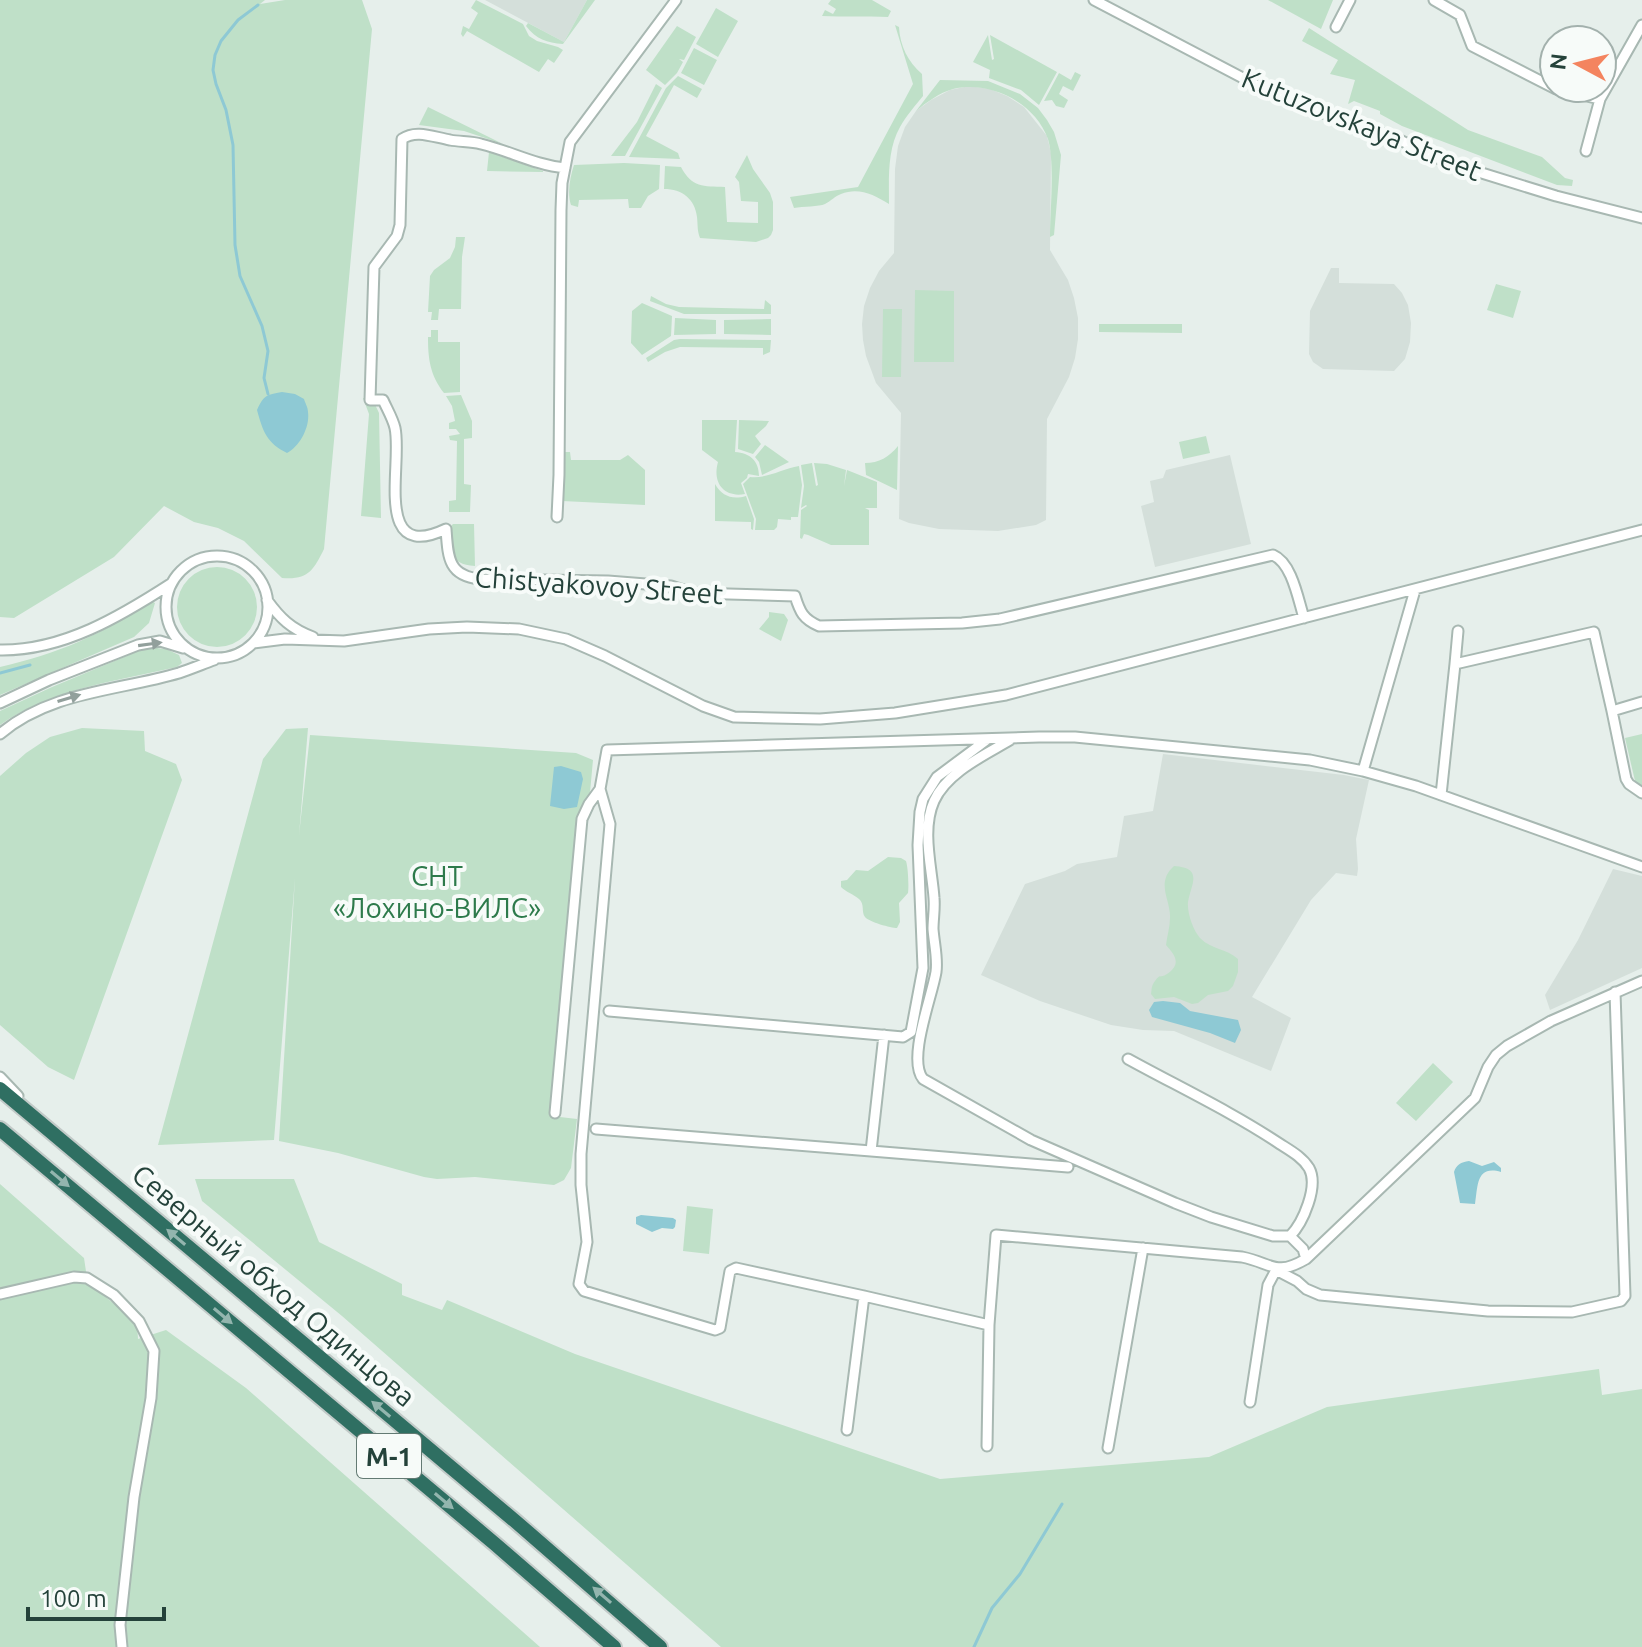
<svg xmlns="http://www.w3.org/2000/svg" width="1642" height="1647" viewBox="0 0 1642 1647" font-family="Ubuntu,sans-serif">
<rect width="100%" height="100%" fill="#e6efeb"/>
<!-- built -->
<path fill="#d4dfda" d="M485,0H587L564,42Z
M969,86L990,89L1007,96L1024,107L1047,136L1051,153L1050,250L1068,280L1074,298L1078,318V339L1075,358L1069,377L1047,419L1046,520L1036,525L998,531L939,529L909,523L899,519L901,413L876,383L866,356L863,340L862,324L864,306L870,288L879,271L894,253L895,169L898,146L905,127L916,111L931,100L950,90Z
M1331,268H1339V283L1394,284L1402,293L1408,305L1411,323L1410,342L1405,359L1394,371L1323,369L1313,362L1309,354L1310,311Z
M1230,455L1251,544L1155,567L1141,506L1154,502L1150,481L1163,478L1166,470Z
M1163,754L1344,775L1369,780L1356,839L1358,869L1357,876L1336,873L1311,900L1252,997L1291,1018L1271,1071L1174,1031L1143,1030L1111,1025L1040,1001L981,975L1025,884L1065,871L1077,864L1117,857L1124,816L1153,811Z
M1613,869L1642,876V968L1550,1010L1545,995L1578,940Z"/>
<!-- green -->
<path fill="#bfe0c8" d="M0,0H265L260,4L285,0H362L372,29L324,549C313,571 308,580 282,578L244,541L218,528L194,522L164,506L114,557L14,618L0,617Z
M476,0L523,24L529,36L537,41L558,47L563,50L554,63L548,59L539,72L467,31L463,37L461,34L463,26L469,29L478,13L471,8Z
M587,0H595L563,44C547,43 536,39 526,26L528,23L564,42Z
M831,0H872L891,11L888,17C866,16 843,17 822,16L825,10L833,14L836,9L828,4Z
M1268,0H1333L1321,29Z
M716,8L738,21L718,57L696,44Z
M895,25L899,27C900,46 908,62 922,74L923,96C915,106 906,116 900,127C887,150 889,179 889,204C874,195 859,187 841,194C835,196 831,201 825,204C819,207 803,206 794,208L790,197L858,187L913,84Z
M677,26L696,37L684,60L679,59L683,62L677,73L665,85L646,70Z
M1309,28L1468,130L1542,157L1565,178L1573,180L1572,186L1557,185L1402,126L1380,114V111L1354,101L1348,104L1355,80L1330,74L1338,60L1302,41Z
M988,35L992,60L994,59L990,35L1057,72L1039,105L1021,90L989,78L990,70L973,62Z
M694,48L717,60L704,85L681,73Z
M1075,72L1081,75L1073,91L1063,86L1059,94L1068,100L1064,108L1056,106L1052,100L1044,101L1059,73L1071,80Z
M678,76L702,89L697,98L674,85L646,136L678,153L680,159L629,157L666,88Z
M940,80L988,81L1020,94L1038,108L1047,120L1054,132L1061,155L1054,235L1050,237C1050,211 1055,163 1048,139C1035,102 989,80 953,89C939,93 927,102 916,111Z
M656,84L662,88L625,156H611L637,122Z
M428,107L503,144L464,131L419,125Z
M489,152L543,171V172L487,171Z
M747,155L753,169L770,193L773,202V230L771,235L768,238L756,242L700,238C697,230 698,226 697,217C695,199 682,189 664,189L665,166L681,167C692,188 703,186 725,187L727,222L758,223V202L741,201L739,182L735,177Z
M624,163L660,165L659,189L648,196L641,208H629L628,199L579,200L578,207L571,205C567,193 570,177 574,165Z
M456,237H465L462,257L461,309H439L438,320H431L432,312H428L430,276L434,270L450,258L455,247Z
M1496,284L1521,291L1513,318L1487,310Z
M915,290L954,291V362H914Z
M651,296L666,304L679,307L764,309L765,300L771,305V314H684L650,301Z
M642,303L672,316L671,336L642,355L631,343L632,311Z
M883,309H902L901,377H882Z
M675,318L716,320V334L674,335Z
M771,319V335L724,334V320Z
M1099,324H1182V333L1099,332Z
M431,330H438V342H460V392L444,393C430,375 428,359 428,337H431Z
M680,339L771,340L770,352L763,355V348L680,347L665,352L648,362L646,358L674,340Z
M461,395L472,421V438L464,439V484L471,485L470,512H449V501L456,500L457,441L450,440L449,436L460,434L456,429H449V423L455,421L452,406L446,396Z
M363,398H372L379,413L381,518L361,516L369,414Z
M702,420H737L735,452C750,453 759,461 759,476L748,474L747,478L741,483L745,494C724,498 712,483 718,462L702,450Z
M739,420L769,421L766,426L755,436L761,444L753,454L738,449Z
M1206,436L1210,453L1183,459L1179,442Z
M765,445L789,462L762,475L759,462L755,457Z
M898,446L897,490L866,475L865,463C879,463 889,457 898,446Z
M565,452H570L571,460H620L628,455L645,470V505L562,501Z
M812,463L816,486L818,485L814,463L827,464L846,470L844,486L847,470L877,482V508H865L869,510V545H831L808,535L804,534L802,539L800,538L801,510L807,506L806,505L801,508L804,486L801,465Z
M799,466L802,485L798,517H791V520L778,519L777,527L774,530H755L756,519L743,484L750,477C766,479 782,469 799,466Z
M715,484C722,496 732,500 746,496L754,519L753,530L751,529V522L715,521Z
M453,524H474L475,566C448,564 450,550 449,528Z
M177 607a40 40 0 1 1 80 0a40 40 0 1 1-80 0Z
M150,600L155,603L149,623L134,637L0,695V667C56,654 104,635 150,600Z
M769,612L784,614L788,620L781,641L759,629L769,617Z
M148,647L166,649L179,655L182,663L177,667C116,681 51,689 0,725V711L52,687Z
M82,728L144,731L145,751L176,764L182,780L74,1080L48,1067L0,1025V776L26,753L50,737Z
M308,728L299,835L310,735L576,753L593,760L560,1117L577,1119L571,1168L564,1180L554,1185L475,1177L437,1179L424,1177L338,1153L279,1141L295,878L274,1140L158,1145L263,759L286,729Z
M1642,734V786L1635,781L1625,738Z
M888,857L901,858L906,861C908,867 909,886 908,893L899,903L900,922L897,928C891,928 869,922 865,917C861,912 865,904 859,899C853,894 846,892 841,887V881L847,880L856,870L868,871Z
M1174,866C1204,868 1191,884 1188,902C1187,913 1193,930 1200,938C1212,950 1226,948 1238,959V972L1233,986L1228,991L1208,995L1198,1003L1192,1004L1174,997L1155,999L1151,994C1152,989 1151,986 1155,981C1161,973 1159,979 1167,974C1182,964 1175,955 1166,945C1167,936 1170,927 1170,918C1171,900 1155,883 1174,866Z
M1433,1063L1453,1082L1416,1121L1396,1103Z
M195,1179H294L319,1242L402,1284V1295L442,1310L447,1300L575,1354L940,1479L1209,1457L1327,1407L1599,1369L1602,1395L1642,1389V1647H721L342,1316L202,1201Z
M0,1184L84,1258L87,1278L84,1279L137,1323L138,1339L166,1330L246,1388L540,1647H0V1299L73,1282L0,1293Z
M687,1206L713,1209L709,1254L683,1251Z"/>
<!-- water -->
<path fill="#8ec9d4" d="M282,392L295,394L304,399C305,403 308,407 308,412C310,427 300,446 287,453C267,443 263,432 257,410C264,395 266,395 282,392Z
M561,766L581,772L583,779L577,807L564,809L550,806L554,767Z
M1163,1001L1180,1003L1190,1011L1238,1020L1241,1030L1235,1043L1210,1033L1152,1017L1149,1010L1154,1002Z
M1469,1161L1482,1166L1494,1162L1501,1168V1172C1476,1165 1478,1186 1475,1204L1460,1203L1454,1172C1456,1165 1461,1162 1469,1161Z
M641,1215L673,1218L676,1220L675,1227L673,1229L662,1228L652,1232L636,1224V1217Z"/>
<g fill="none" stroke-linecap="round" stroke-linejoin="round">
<!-- stream -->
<path stroke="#8ec9d4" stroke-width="3" d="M258,5L238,20L221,41L215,55L213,70L216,84L226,110L233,145L235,245L240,276L262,326L268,351L264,378L268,394
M0,673L30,665
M974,1647L992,1608L1020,1574L1062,1504"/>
<defs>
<path id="minor" d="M1094,0L1281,98L1400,140L1432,156L1472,170L1556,196L1642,218
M1434,0L1460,15L1472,46L1556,89L1600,99
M1336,27L1350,0
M1586,151L1600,99L1642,25
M565,168C535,165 510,151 481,144C471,141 460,142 450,140C433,137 416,129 402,139L400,225L397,236L374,267L370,400H383C387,409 393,419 395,428C403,464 372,564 446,529C448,557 448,576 480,579L608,581L671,586L693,593L795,596C800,612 803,619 819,626L962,623L1000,619L1273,555C1292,563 1298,599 1304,618
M557,517L559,475L561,210L562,183L570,142L676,0
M166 607a51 51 0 1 1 102 0a51 51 0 1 1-102 0Z
M267,600C280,618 291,629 313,637
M253,643L285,639L344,641L429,629L467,627L519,629L566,639L605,656L703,706L734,717L820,719L895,713L1006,695L1642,530
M0,650C63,651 121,616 172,583
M1455,664L1458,631
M1642,702L1612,711L1626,779L1629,784L1642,793
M0,703L49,680L138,645L160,641L183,648
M0,734C51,691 118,691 179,673C191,669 203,664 214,660
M1010,740C985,755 947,772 934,801C921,830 932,868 934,898C935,909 933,919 933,929C934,943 938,958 936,972C932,997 907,1059 923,1079L1031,1140L1175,1203L1211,1217L1273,1236H1290L1303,1249L1306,1259
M1363,771L1415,590
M600,789L610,824L581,1154V1185L587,1242L579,1284L584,1291L715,1330L720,1328L730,1271L736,1268L864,1296L989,1325
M1441,795L1455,664L1594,632L1612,711
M609,1011L903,1037L911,1032L923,968L918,845L920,812L923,799L937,777L988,739
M884,1035L871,1151L1068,1167
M1128,1059C1179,1087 1232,1112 1280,1144C1291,1151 1302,1157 1309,1168C1319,1186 1303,1223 1290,1236
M0,1077L18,1096
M555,1113L582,819L589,804L600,789L607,750L1039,737H1075L1310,760L1363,771L1416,786L1642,867
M596,1129L871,1151
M0,1294L74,1277L87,1278L114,1295L139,1321L154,1351L151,1398L134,1497L120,1625L122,1647
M1250,1402L1268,1285L1276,1270L1297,1281L1306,1289L1320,1295L1488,1311L1572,1312L1621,1301L1625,1296L1615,992
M847,1430L864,1296
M987,1446L989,1325L996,1235L1242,1257C1272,1263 1275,1277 1306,1259L1475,1098L1488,1067L1496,1055L1507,1046L1551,1021L1642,981
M1108,1448L1143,1248"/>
<path id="highway" d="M0,1089L515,1521L660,1647
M0,1129L495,1544L614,1647"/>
</defs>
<!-- minor casing -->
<use href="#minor" stroke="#a8b8b2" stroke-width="13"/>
<!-- highway casing -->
<use href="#highway" stroke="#c2cac8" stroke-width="18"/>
<!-- minor -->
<use href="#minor" stroke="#fff" stroke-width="9"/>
<!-- highway -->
<use href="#highway" stroke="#2f6f62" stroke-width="14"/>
</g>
<!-- one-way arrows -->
<defs><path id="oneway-solid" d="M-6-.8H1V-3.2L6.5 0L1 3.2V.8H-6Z" transform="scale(2)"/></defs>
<g fill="#92a09c">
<use href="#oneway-solid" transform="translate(150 644) rotate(-8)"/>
<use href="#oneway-solid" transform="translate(69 698) rotate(-17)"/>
</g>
<g fill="#93b5ae">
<use href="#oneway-solid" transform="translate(60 1179) rotate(40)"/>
<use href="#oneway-solid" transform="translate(176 1237) rotate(-140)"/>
<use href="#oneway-solid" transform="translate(223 1316) rotate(40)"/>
<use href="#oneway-solid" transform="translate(381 1409) rotate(-140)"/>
<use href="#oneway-solid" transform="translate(444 1501) rotate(40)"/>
<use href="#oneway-solid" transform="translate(602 1595) rotate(-139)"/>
</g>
<g text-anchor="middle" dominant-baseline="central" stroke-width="8" stroke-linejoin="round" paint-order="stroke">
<!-- shield labels -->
<rect fill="#f7fbf9" stroke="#637a73" stroke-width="2" x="357" y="1434" width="64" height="44" rx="6"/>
<g font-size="26" font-weight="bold" fill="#24423a">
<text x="389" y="1456">М-1</text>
</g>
<!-- street labels -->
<g font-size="28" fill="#24423a" stroke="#f7fbf9">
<text transform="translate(1362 124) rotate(22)">Kutuzovskaya Street</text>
<text transform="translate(599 585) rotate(4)">Chistyakovoy Street</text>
<text transform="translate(274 1285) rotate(40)">Северный обход Одинцова</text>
</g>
<!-- park labels -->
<g font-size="28" fill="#2d7a4b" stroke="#f7fbf9">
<text x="437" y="875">СНТ<tspan x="437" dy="32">«Лохино-ВИЛС»</tspan></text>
</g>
</g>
<!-- north arrow -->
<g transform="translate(1578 64) rotate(277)"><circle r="38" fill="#f7fbf9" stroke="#a3b1ad" stroke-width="2"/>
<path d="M0-6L14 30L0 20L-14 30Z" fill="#f4845f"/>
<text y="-12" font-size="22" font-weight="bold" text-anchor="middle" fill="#24423a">N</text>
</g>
<!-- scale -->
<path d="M28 1607v12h136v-12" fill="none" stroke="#24423a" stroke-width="4"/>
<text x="40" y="1607" font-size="24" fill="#24423a" stroke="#f7fbf9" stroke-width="6" paint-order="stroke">100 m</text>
</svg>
